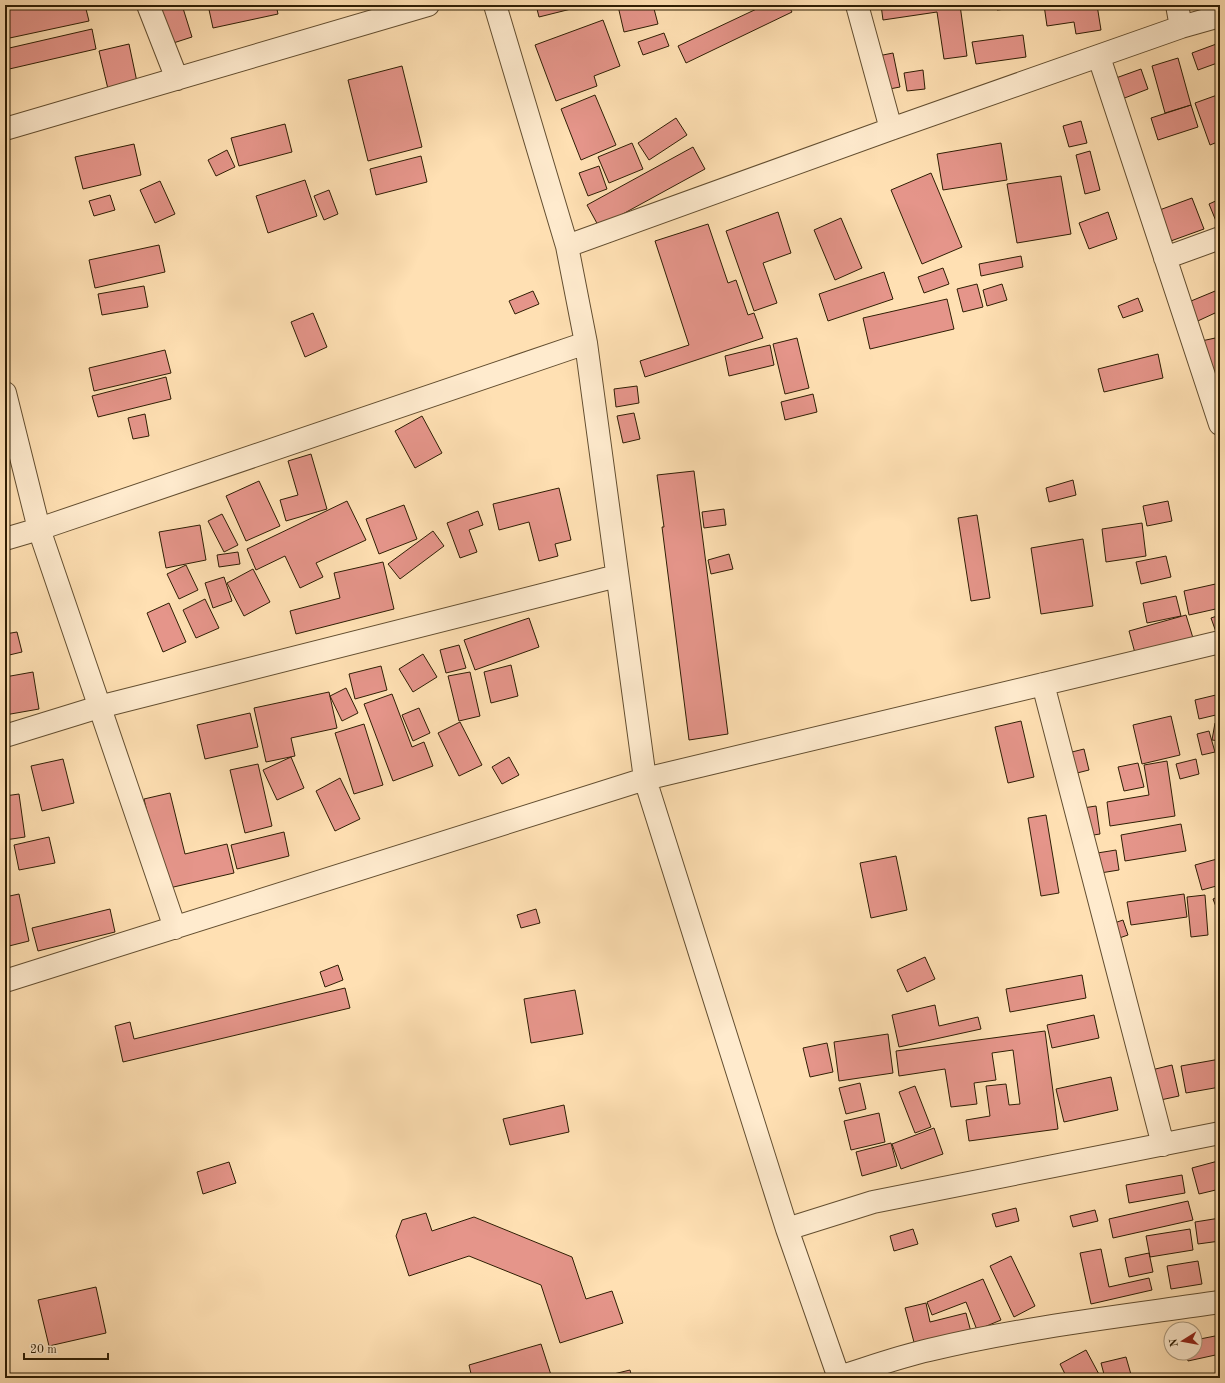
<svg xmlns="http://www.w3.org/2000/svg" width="1225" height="1383" viewBox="0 0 1225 1383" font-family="'Old Standard TT',serif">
<rect width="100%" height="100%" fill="#ffe0b3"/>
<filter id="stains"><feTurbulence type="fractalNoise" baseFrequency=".005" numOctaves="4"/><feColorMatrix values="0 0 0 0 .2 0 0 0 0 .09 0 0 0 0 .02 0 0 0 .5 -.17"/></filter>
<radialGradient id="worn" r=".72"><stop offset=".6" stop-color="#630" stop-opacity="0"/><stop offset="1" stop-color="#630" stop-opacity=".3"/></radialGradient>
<!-- building -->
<path fill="#e5958a" stroke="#2f1e04" d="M5,5H85L89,21L5,39Z
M151,5H182L192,37L164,46Z
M208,5H276L278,14L213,28Z
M536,5H587L539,17Z
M653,5L658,24L624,32L618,6Z
M765,5H788L792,12L686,63L678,46Z
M881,5H960L967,56L944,59L937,12L883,20Z
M997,5H1034V6L997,10Z
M1044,5H1097L1101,30L1076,34L1074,22L1047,26Z
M603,20L620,66L594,76L597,86L556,101L535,45Z
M92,29L96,49L5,70V49Z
M664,33L669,46L643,55L638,42Z
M1023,35L1026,57L976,64L972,42Z
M1219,43L1220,62L1198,70L1192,53Z
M129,44L137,82L108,89L99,51Z
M893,53L900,87L879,91L873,57Z
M1178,58L1191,105L1165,113L1152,66Z
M402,66L422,147L368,161L348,80Z
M1141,69L1148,89L1109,104L1102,83Z
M923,70L925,89L907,91L904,73Z
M1220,94V141L1210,145L1195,103Z
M595,95L616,145L581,160L561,109Z
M1191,105L1198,127L1158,140L1151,118Z
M676,118L687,135L649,160L638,143Z
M1081,121L1087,143L1069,147L1063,126Z
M285,124L292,152L239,166L231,138Z
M632,143L643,169L609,183L598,157Z
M1001,143L1007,180L943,190L937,154Z
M134,144L141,175L83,189L75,157Z
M693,147L705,169L599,227L587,205Z
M227,150L235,167L216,176L208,160Z
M1090,151L1100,190L1085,194L1076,155Z
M421,156L427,182L376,195L370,169Z
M599,166L607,189L588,196L579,173Z
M931,173L962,247L922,264L891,190Z
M1061,176L1071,234L1017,243L1007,184Z
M305,180L317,216L268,233L256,196Z
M160,181L175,214L155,223L140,190Z
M329,190L338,214L324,220L314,196Z
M110,195L115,210L94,216L89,201Z
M1192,198L1204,229L1157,246L1146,215Z
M1220,199V225L1218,226L1209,204Z
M778,212L791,253L763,263L777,303L754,311L726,231Z
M1108,212L1117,239L1089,249L1079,223Z
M841,218L862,268L835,280L814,230Z
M708,224L728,283L736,280L748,315L754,313L763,338L645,377L640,361L689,345L655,241Z
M159,245L165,272L95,288L89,260Z
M1021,256L1023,267L981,276L979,264Z
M943,268L949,284L924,293L918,277Z
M884,272L893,299L828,321L819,294Z
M977,284L983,307L963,312L957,289Z
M1002,284L1007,300L987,306L983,290Z
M144,286L148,307L102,315L98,294Z
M1220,289V326L1215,313L1187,326L1179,306Z
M533,291L539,304L515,314L509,301Z
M1138,298L1143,311L1123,318L1118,306Z
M947,299L954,329L870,349L863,318Z
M313,313L327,347L305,357L291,322Z
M1220,337V384L1215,385L1192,343Z
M797,338L809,388L785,394L773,344Z
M770,345L774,365L729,376L725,356Z
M165,350L171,373L94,391L89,368Z
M1158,354L1163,378L1104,392L1098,369Z
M166,377L171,399L98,417L92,396Z
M637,386L639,403L616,407L614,389Z
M813,394L817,412L785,420L781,402Z
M634,413L640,439L623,443L617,416Z
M145,414L149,436L133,439L128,418Z
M422,416L442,453L415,468L395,431Z
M311,454L327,509L286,521L280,500L298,495L288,461Z
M694,471L728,734L689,740L662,527H664L657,475Z
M1073,480L1076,495L1049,502L1046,488Z
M259,481L280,526L246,541L226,496Z
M559,488L571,540L555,544L558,556L539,561L529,522L499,530L493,504Z
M347,501L366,540L316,563L323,577L300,588L285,556L256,570L247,549Z
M1168,501L1172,521L1147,526L1143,506Z
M404,505L417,539L379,554L366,519Z
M724,509L726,525L704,528L702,512Z
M478,511L483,525L469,530L477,552L460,558L447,523Z
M222,514L238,545L224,552L208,521Z
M977,515L990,598L971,601L958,518Z
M1142,523L1146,556L1106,562L1102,529Z
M200,525L206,560L166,568L159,532Z
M433,531L444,546L400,579L388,564Z
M1083,539L1093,606L1041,614L1031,548Z
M238,552L240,564L219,567L217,555Z
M729,554L733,569L711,574L708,560Z
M1166,556L1171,577L1141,584L1136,562Z
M383,562L394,609L296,634L290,611L340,598L334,573Z
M186,565L198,590L179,599L167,574Z
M253,569L270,602L244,616L227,583Z
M224,577L232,601L213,608L205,583Z
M1220,583V608L1189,615L1184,591Z
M1176,596L1181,616L1147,623L1143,603Z
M205,599L219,628L196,638L183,610Z
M169,603L186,642L163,652L147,613Z
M1186,615L1193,638L1135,653L1129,631Z
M1220,615V631L1216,632L1211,618Z
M529,618L539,647L475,670L464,640Z
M17,632L22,652L5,656V634Z
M459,645L466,668L446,673L440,650Z
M423,654L437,677L413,692L399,669Z
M511,665L518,696L491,703L484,672Z
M381,666L387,690L355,699L349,674Z
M33,672L39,709L5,715V677Z
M470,672L480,716L459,721L448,676Z
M346,688L358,713L342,721L330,696Z
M329,692L337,728L291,738L295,756L266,762L254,708Z
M392,694L412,747L424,742L433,766L393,781L364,704Z
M1220,694V714L1199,719L1195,700Z
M419,708L430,733L413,741L402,715Z
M250,713L258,747L205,759L197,725Z
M1171,716L1180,755L1142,764L1133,725Z
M1021,721L1034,777L1008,783L995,727Z
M460,722L482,765L459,776L438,733Z
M1215,723L1220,724V741L1212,740Z
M364,724L383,785L354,794L335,733Z
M1209,731L1215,752L1202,755L1197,734Z
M1084,749L1089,770L1057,778L1052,757Z
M291,757L304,788L277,800L263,770Z
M509,757L519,775L502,784L492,767Z
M63,759L74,803L42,811L31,766Z
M1196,759L1199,774L1180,779L1176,764Z
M1167,761L1175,816L1110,826L1107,802L1149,795L1144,765Z
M1138,763L1144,787L1124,791L1118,767Z
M258,764L272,826L245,833L230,770Z
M340,778L360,819L335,831L316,791Z
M170,793L185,854L227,844L234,873L165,889L144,799Z
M19,794L25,837L5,840V796Z
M1096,806L1100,834L1074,838L1070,810Z
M1046,815L1059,893L1041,896L1028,818Z
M1181,824L1186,851L1125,861L1121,835Z
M284,832L289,856L237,869L231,845Z
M49,837L55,863L19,870L14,845Z
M1116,850L1119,870L1088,875L1085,855Z
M896,856L907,910L871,918L860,863Z
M1217,859L1220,871V885L1202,890L1195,865Z
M19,894L29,941L5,947V897Z
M1184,894L1187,917L1131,925L1127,902Z
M1205,895L1208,935L1191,937L1187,897Z
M1220,896V917L1213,899Z
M110,909L115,932L38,951L32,928Z
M536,909L540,923L521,928L517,915Z
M1123,920L1128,935L1105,943L1100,928Z
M925,957L935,979L907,992L897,970Z
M338,965L343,980L325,987L320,972Z
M1082,975L1086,998L1010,1012L1006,989Z
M345,988L350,1008L123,1062L115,1026L130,1022L134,1039Z
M575,990L583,1034L531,1043L524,999Z
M935,1005L939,1026L978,1017L981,1029L899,1047L892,1015Z
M1094,1015L1099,1038L1052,1048L1047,1025Z
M1045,1031L1058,1129L969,1141L966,1120L990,1116L986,1086L1006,1084L1009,1105L1020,1104L1013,1050L992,1053L996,1080L974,1083L977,1104L951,1107L945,1069L899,1076L896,1051Z
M888,1034L893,1073L839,1081L834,1042Z
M827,1043L833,1072L810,1077L803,1048Z
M1220,1059V1087L1186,1093L1181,1066Z
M1172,1065L1179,1096L1142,1104L1135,1074Z
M1111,1077L1118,1110L1064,1122L1056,1089Z
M860,1083L866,1109L846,1114L839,1088Z
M915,1086L931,1127L915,1133L899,1092Z
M564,1105L569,1132L510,1145L503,1119Z
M879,1113L885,1142L851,1150L844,1121Z
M934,1128L943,1154L901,1169L892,1144Z
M891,1143L897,1166L862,1176L856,1152Z
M1218,1161L1220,1169V1189L1199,1194L1192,1168Z
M229,1162L236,1183L203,1194L197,1172Z
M1182,1175L1185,1193L1129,1203L1126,1185Z
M1188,1201L1193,1220L1113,1238L1109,1219Z
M1016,1208L1019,1221L996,1227L992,1214Z
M1095,1210L1098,1221L1073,1227L1070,1216Z
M426,1213L432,1231L474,1217L572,1257L586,1299L612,1291L623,1323L560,1343L541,1285L469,1256L409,1276L396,1236L402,1220Z
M1220,1218V1241L1198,1244L1195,1222Z
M913,1229L918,1244L894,1251L890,1236Z
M1190,1229L1193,1250L1150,1257L1146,1236Z
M1101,1249L1109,1287L1149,1278L1152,1290L1091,1304L1080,1253Z
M1149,1253L1153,1272L1129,1277L1125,1258Z
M1011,1256L1035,1306L1014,1317L990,1266Z
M1198,1261L1202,1284L1171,1289L1167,1266Z
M983,1279L1001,1320L977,1330L966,1302L932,1315L927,1302Z
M96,1287L106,1333L49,1346L38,1300Z
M926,1303L930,1322L966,1313L971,1332L915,1346L905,1308Z
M1220,1335V1354L1188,1361L1186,1353H1195V1340Z
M541,1344L552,1378H472L469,1365Z
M1086,1350L1101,1378H1067L1060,1364Z
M1126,1357L1132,1378H1105L1101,1363Z
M630,1370L632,1378H597Z"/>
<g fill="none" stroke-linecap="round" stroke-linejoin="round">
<defs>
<path id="minor" d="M148,5L177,79
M495,5L567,246L586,343L645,779L787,1229L839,1378
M857,5L891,129
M1177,5L1181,27
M1099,57L1220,424
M5,129L428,5
M567,246L891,129L1181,27L1220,16
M1165,258L1220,238
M5,393L39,529L175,928
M5,539L39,529L586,343
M1043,684L1163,1145
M5,736L99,707L617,576
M5,981L645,779L1220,642
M787,1229L873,1202L1220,1133
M839,1377C868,1368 898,1357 929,1350C1025,1327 1123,1316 1220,1302"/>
</defs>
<!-- minor casing -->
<use href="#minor" stroke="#634e30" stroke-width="24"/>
<!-- minor -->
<use href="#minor" stroke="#ffebce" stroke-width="22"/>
</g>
<!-- margin -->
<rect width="1225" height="1383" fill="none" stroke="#ffe0b3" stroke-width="20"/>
<rect x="6" y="6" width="1213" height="1371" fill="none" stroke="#2f1e04" stroke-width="2"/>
<rect x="10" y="10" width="1205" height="1363" fill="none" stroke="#2f1e04"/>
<!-- north arrow -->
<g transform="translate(1183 1341) rotate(259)"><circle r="19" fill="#ffebce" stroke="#ac997d"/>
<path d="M0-3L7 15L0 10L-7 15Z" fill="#8f2418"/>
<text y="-6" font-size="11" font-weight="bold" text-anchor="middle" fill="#2f1e04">N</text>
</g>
<!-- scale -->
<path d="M24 1353v6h84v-6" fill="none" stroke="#2f1e04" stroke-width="2"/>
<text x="30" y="1353" font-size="12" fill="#2f1e04" stroke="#ffebce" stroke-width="3" paint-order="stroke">20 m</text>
<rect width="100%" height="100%" filter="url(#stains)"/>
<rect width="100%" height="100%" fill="url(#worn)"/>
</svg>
